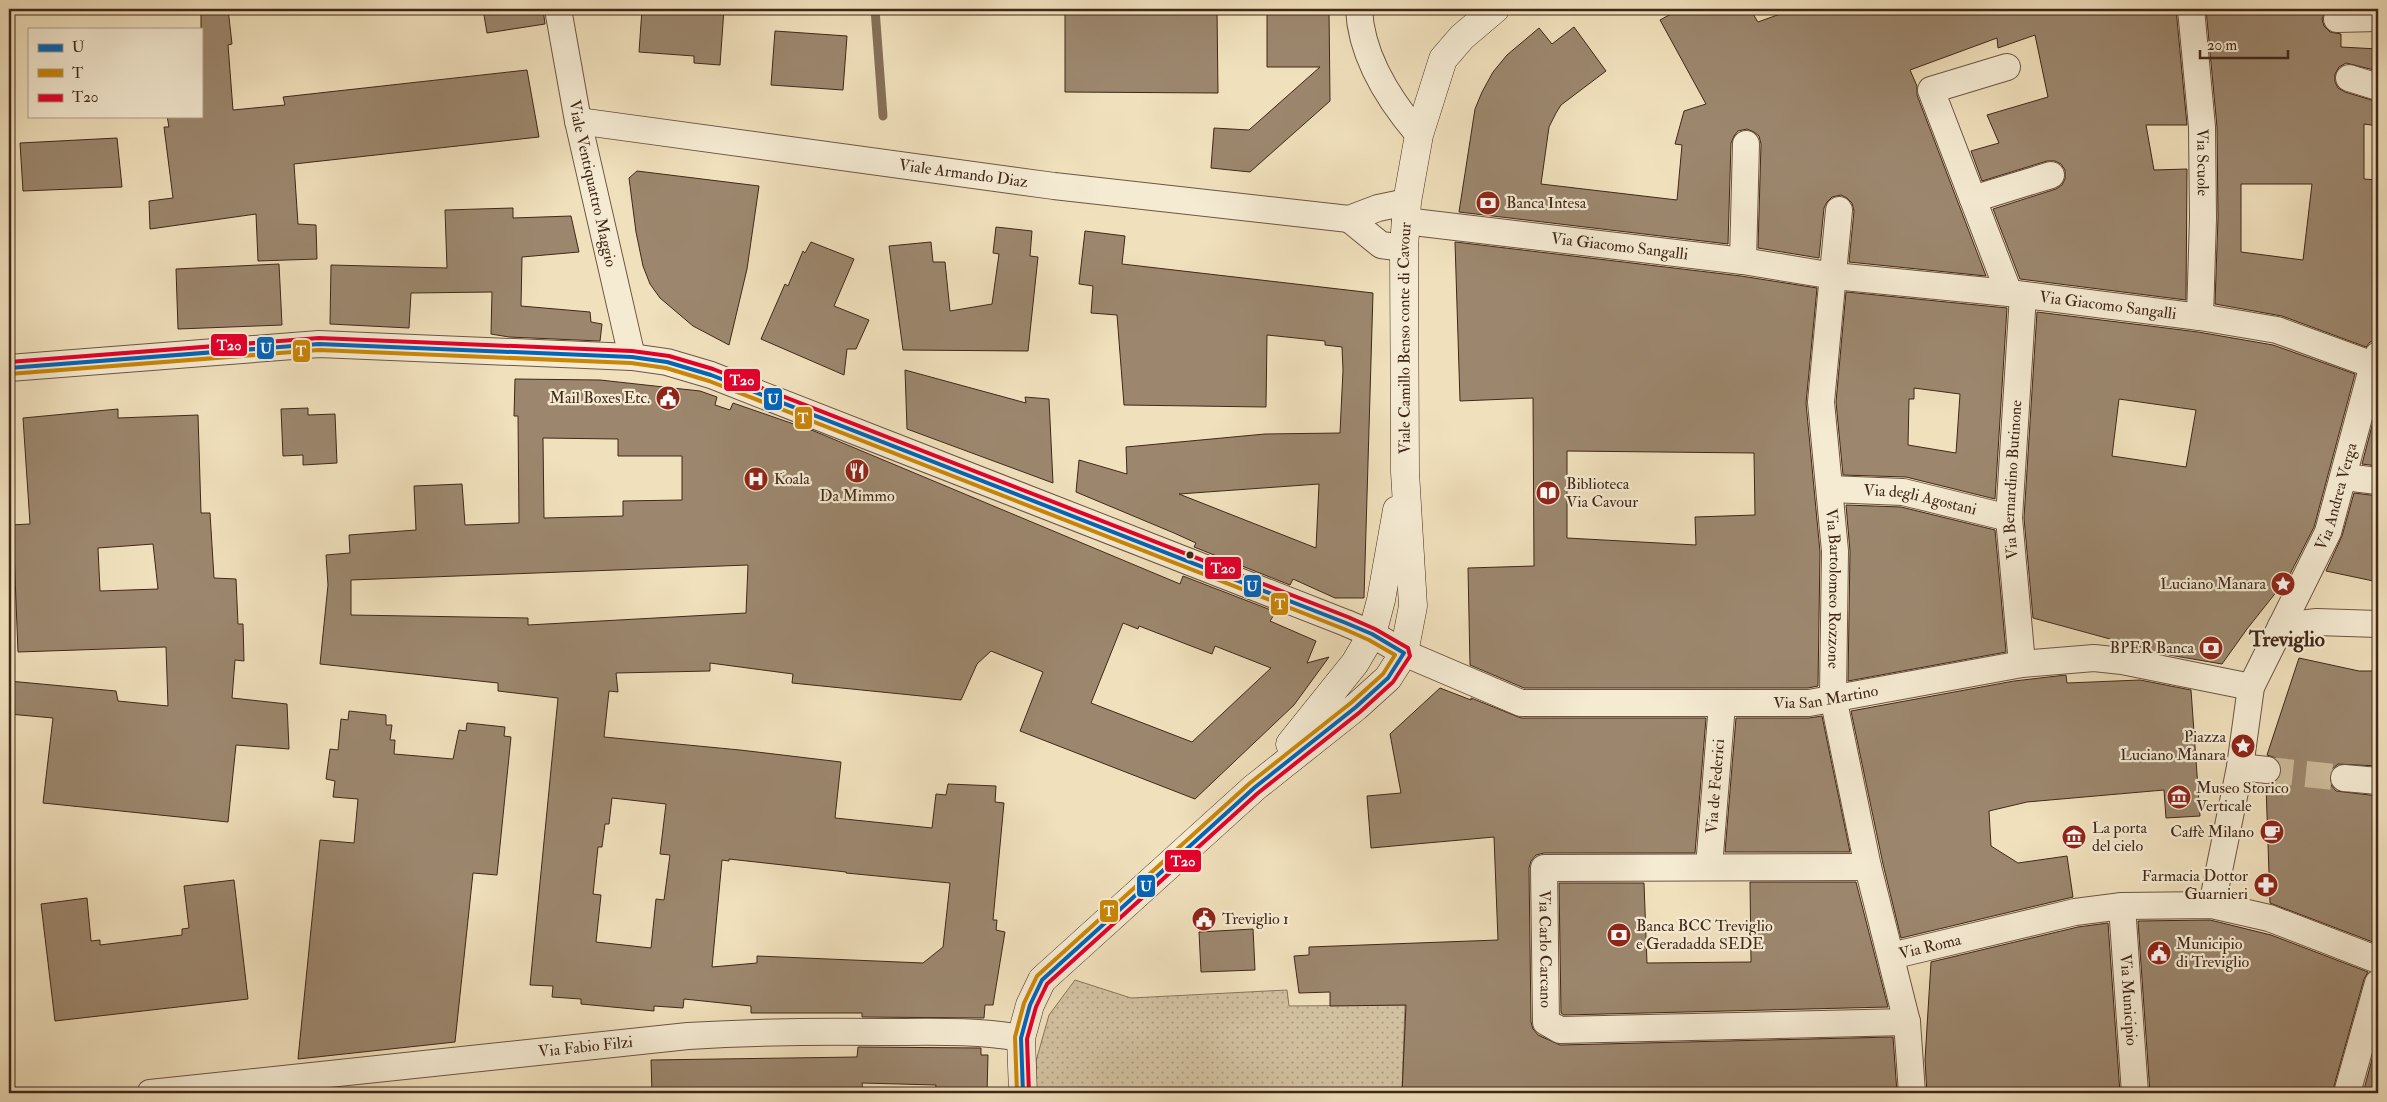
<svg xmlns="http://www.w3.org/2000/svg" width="2387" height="1102" viewBox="0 0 2387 1102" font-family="'IM FELL Double Pica',serif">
<defs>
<pattern id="park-dots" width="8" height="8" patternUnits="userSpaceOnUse" patternTransform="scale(1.25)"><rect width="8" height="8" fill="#d2c1a0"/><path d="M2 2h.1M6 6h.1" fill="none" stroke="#ac9d82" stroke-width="1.8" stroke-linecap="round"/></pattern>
</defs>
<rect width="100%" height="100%" fill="#f0e0bc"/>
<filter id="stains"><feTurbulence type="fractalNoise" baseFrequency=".004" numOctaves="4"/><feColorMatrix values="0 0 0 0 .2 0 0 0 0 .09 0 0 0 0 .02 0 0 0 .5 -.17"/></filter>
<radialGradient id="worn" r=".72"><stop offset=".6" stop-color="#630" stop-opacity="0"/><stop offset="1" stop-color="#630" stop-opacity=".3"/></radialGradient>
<!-- park -->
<path fill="url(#park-dots)" stroke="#8a745c" d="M1075,980L1131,998L1287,990L1289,1006L1405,1005L1402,1093H1036V1061L1049,1015Z"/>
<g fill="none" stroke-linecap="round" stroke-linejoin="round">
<!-- stream -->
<path stroke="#86705a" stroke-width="9" d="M875,9L883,116"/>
</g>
<!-- building -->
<path fill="#9c876e" stroke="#412719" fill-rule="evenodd" d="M201,9H228L232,44L228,45L233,110L285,105L283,97L527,70L539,137L294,164L298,224L316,225L317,259L258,261L256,214L150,229L149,201L173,198L164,127H169L167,116H201Z
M483,9H543L545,24L487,33Z
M642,9H724L720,65L694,63V56L639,52Z
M1065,9H1217L1218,93L1065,92Z
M1267,9H1329L1330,101L1250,172L1211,168L1214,128L1249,130L1320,67H1267Z
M1680,9H1750L1758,22L1794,9H2176L2187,125H2146L2154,170L2187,169L2186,300L2020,279L1993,209L2056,189L2062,185L2065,179V170L2061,164L2055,161H2047L1982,181L1971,151L1999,143L1987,115L2048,97L2035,35L1998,48L1997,38L1910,70L1917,86V95L1986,276L1849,262L1854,211L1852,203L1847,198L1841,195L1832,197L1827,202L1824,208L1819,258L1758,248L1761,144L1759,136L1754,132L1747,129L1738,131L1734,136L1731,143L1728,244L1459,212L1475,109L1482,92L1493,72L1507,55L1539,28L1552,44L1574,27L1606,71L1561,105L1556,113L1549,127L1541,184L1677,200L1682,145L1675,144L1684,111L1706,104L1660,20Z
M2206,9H2327L2322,19L2324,26L2330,32L2341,34V47L2378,49V71L2346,63L2339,67L2335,74V82L2338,88L2345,92L2378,102V126L2364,124V179L2378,180V340L2370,342L2366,347L2282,316L2215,304L2218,218L2217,127ZM2241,184H2312L2303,260L2241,252Z
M775,31L847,36L843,90L771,85Z
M117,138L122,187L23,191L20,143Z
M637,171L759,186L747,269L729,345L693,326L660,298L650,284L643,266L636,232L629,178Z
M513,208V218L571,216L579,252L522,257L521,306L590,312L591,322L602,324L600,341L509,337L491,334L492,292L411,293L409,328L330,324L331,265L447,268L445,210Z
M996,227L1032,231L1030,256L1038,257L1028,351L903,350L889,246L931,242L933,262H945L950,311L992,304L999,254L993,253Z
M1085,231L1125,236L1122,264L1373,293L1364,598H1335L1293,579L1290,585L1194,547L1196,543L1174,533L1076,492L1079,460L1127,474L1126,447L1265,434L1340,433L1343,370L1342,347L1325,345V341L1267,335L1266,407L1124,405L1117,315L1091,313L1093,286L1079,284ZM1319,484L1316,548L1179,494Z
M811,242L854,259L834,306L869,320L856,349H847L844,375L761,339L785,284L788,286L803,251L805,253Z
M1455,242L1741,276L1817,288L1806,403L1820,552L1818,686L1808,688H1524L1470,665L1468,568L1534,566L1533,398L1460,401ZM1567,451L1754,453L1755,515L1695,517L1696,545L1567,538Z
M279,264L282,325L178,329L176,269Z
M1846,292L2007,308L1995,499L1906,477L1843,475L1836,402ZM1914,388L1960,394L1956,453L1908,445L1909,399H1914Z
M2037,312L2198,332L2273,345L2355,374L2314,527L2289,576L2247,629L2222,664L2169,655L2033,618L2024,518ZM2119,399L2196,410L2186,467L2112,456Z
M905,370L1026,403L1025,397L1049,399L1053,483L907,429Z
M515,379L600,380L700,391L717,397L715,405L730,410L733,403L814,431L1180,584L1183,576L1276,612L1270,621L1316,641L1307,663L1329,657L1294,705L1195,799L1020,731L1043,672L991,651L977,664L961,700L792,683L793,674L710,663V671L616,673L618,692L609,691L604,737L740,750L841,762L835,818L932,828L936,794L946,795L948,784L996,786L995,802L1004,803L993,920H997L996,930L1005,932L993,1005H985L984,1018L862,1017V1013H751V1006L684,999L683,1008L654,1006V1011L581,1004V999L552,997L553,986L530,985L558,698L498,691V683L320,664L328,585L326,555L350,553L349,535L416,530L414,486L462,484L465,525L519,523L518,416H514ZM543,438L618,439V456H682V500L623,501V516L544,518ZM748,565L746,613L528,625V618L351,615V580ZM1123,623L1138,629L1139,626L1212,654L1215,646L1271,668L1192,742L1091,703ZM612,798L666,804L660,854L670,855L664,900L656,899L651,948L596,942L601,895L593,894L598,847H602L605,824H609ZM729,859L846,872V873L950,883L943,947L923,963L757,956V963L712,967L722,860L729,861Z
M2378,403V466L2362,464Z
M308,408V415L335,414L337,463L303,465V455L283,456L281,409Z
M118,409V418L198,415L201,513H210L214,578L236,579L238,624H243L244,661L235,660L232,698L287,704L289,749L236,745L228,822L43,803L53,718L9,714V681L116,691L118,701L168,706L166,647L18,652L14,551L9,552V525L30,524L23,418ZM153,544L158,589L100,591L98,548Z
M2354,493L2378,496V582L2326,571L2342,536Z
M1846,505L1901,507L1995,530L2006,652L1848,681L1850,551Z
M2299,658L2359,671H2378V766L2338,764L2331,770L2329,777L2331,785L2336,791L2378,796V944L2270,903L2266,785L2273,783L2279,779L2282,771L2280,764L2276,758L2267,755Z
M2066,675L2067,683L2140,680L2191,690L2200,816L2166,818L2164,790L2027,802L1989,811L1991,846L2018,863L2067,856L2073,897L1901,938L1883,864L1851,711L2014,681Z
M1440,688L1471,700V698L1521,718H1706L1695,853H1544L1536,855L1531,861L1529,868L1531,1022L1533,1029L1538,1035L1560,1045L1893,1037L1897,1093H1402L1406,1005L1330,1006V992L1299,993L1294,956L1309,955V947L1498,940L1494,837L1371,848L1367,796L1401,793L1390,734Z
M349,711L386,715V725H392L390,740H395L394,754L453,759L459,730L466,731L467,723L505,727L504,736L511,737L497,875L473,873L455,1042L298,1059L320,840L354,843L358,799L333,797L335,781L326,779L330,749L338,750L341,719L348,720Z
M1822,716L1850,852H1725L1736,718H1809Z
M234,880L248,999L55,1021L41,904L87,898L91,941L100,940V945L182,935V929L189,928L184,886Z
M1750,882H1856L1888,1007L1564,1015L1561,1013L1559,883H1644L1647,963L1751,962Z
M2210,920L2271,935L2368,972L2364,979L2332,1093H2150L2138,921Z
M2108,923L2120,1093H1927L1925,1060L1931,962L2078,927Z
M1253,929L1255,970L1201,972L1199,932Z
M2378,1037V1074L2376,1093H2363Z
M858,1047L981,1048V1055H988L987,1093H935L936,1085L862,1083L863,1093H652L651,1060L857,1057Z"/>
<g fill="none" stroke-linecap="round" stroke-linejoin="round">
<!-- street-tunnel -->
<path stroke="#cdbb9b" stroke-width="26" stroke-dasharray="26 13" stroke-linecap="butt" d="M2267,770L2344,778"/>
<defs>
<g id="street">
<path id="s1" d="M558,9L578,121L632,357"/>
<path d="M1359,9C1361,56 1389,100 1419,135"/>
<path id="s2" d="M2191,9L2202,127L2203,218L2200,317"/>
<path d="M2337,19L2378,18"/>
<path d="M2007,67L1931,90L2009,293"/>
<path d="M2349,78L2378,87"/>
<path id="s3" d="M578,121L1054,186L1349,219L1378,208L1407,202"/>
<path d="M1973,199L2051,175"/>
<path id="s4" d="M1839,210L1821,402L1835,551L1833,697L1868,867L1907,1022L1912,1093"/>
<path d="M1349,219L1381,245L1404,248"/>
<path id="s5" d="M1405,221L1743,261L1834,276L2009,293L2200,317L2277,330L2373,365"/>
<path d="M1743,261L1746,144"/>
<path id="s6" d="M9,368L319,344L632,357L667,362L711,375L1346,623L1372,634L1404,653L1521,703H1809L2022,664L2094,658L2122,661L2251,687"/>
<path d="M2344,477L2378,481"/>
<path id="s7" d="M1830,489L1903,492L2009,518"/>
<path d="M2281,626L2317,622L2378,624"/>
<path id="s8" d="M2022,664L2009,518L2023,295"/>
<path d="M2240,767L2267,770"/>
<path d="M2344,778L2378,781"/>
<path id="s9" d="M1709,867L1722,704"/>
<path id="s10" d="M1868,867L1544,868L1546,1022L1560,1030L1907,1022"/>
<path id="s11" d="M2212,905L2240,767L2251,687L2328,532L2373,365L2378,355"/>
<path id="s12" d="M2122,906L2135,1093"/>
<path id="s13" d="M1891,956L2075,912L2122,906L2212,905L2269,918L2378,960"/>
<path id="s14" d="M150,1093L688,1036C753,1032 818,1031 883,1032C929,1032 975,1030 1021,1038"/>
<path d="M2347,1093L2378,983"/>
</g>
<g id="secondary">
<path d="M1290,744L1355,663L1372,634L1381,600L1397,510"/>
<path id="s15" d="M1023,1093L1021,1038L1030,1005L1042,980L1254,788L1356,707L1388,678L1404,653L1413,606L1405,472L1404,248L1407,202L1419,135L1443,59L1462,37L1495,9"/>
</g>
</defs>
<!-- street casing -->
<use href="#street" stroke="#6d5542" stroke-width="28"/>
<!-- secondary casing -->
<use href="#secondary" stroke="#412719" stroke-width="29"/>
<!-- street -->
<use href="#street" stroke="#f5ebd3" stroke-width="26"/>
<!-- secondary -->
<use href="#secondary" stroke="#f5ebd3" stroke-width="28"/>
<defs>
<path id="bus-1" d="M9,368L319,344L632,357L667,362L711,375L1346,623L1372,634L1404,653L1388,678L1356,707L1254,788L1042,980L1030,1005L1021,1038L1023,1093"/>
<path id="bus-2" d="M9,374L319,350L631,363L666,368L709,381L1344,629L1369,640L1395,655L1383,674L1352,702L1250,783L1037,976L1024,1003L1015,1037L1017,1093"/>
<path id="bus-3" d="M9,362L319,338L632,351L669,356L713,369L1348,617L1375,629L1408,648L1410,656L1393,682L1360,712L1258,793L1047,984L1036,1007L1027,1039L1029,1093"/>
</defs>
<!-- bus-1 casing -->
<use href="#bus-1" stroke="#f5ebd3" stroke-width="8"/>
<!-- bus-2 casing -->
<use href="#bus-2" stroke="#f5ebd3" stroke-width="8"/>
<!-- bus-3 casing -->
<use href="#bus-3" stroke="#f5ebd3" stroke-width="8"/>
<!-- bus-1 -->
<use href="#bus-1" stroke="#0065bd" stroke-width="4"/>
<!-- bus-2 -->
<use href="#bus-2" stroke="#ca8606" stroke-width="4"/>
<!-- bus-3 -->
<use href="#bus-3" stroke="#e4002b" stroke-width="4"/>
</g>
<!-- icons -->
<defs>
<symbol id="bank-disc" viewBox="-11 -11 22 22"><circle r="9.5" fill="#8f2418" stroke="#f5ebd3"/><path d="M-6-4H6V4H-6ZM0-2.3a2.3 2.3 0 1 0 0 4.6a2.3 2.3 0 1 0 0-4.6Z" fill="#fff"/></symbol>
<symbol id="civic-disc" viewBox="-11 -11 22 22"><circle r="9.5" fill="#8f2418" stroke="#f5ebd3"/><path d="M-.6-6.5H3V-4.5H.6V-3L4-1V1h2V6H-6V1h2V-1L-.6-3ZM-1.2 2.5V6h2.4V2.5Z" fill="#fff"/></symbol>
<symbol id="restaurant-disc" viewBox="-11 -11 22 22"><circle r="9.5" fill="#8f2418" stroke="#f5ebd3"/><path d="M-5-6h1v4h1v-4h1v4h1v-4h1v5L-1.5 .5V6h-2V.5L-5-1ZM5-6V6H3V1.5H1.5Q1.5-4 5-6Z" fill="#fff"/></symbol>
<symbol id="hospital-disc" viewBox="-11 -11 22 22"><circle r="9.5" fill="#8f2418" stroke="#f5ebd3"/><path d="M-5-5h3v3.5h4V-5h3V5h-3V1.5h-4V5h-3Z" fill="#fff"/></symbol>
<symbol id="library-disc" viewBox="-11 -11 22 22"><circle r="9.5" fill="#8f2418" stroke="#f5ebd3"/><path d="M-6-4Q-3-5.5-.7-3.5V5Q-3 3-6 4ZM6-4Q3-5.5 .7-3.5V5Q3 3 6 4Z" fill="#fff"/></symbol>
<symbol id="sight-disc" viewBox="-11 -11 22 22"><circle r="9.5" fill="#8f2418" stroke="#f5ebd3"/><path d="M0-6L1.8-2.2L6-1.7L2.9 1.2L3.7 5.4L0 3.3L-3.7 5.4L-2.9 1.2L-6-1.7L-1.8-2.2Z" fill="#fff"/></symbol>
<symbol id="museum-disc" viewBox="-11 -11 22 22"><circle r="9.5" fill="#8f2418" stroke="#f5ebd3"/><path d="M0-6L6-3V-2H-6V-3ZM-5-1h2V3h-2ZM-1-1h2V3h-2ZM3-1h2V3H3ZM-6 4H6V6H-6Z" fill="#fff"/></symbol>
<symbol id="cafe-disc" viewBox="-11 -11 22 22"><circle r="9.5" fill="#8f2418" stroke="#f5ebd3"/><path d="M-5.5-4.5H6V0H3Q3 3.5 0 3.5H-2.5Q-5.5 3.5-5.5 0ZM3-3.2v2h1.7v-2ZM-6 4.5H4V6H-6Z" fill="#fff"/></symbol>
<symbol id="pharmacy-disc" viewBox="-11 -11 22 22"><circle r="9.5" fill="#8f2418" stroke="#f5ebd3"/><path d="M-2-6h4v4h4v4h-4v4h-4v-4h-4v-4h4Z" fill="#fff"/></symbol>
</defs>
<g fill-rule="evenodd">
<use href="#bank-disc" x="1474" y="189" width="28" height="28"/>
<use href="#civic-disc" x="654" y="384" width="28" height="28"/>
<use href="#restaurant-disc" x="843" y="457" width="28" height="28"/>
<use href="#hospital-disc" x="742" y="465" width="28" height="28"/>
<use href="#library-disc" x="1534" y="479" width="28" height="28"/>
<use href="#sight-disc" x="2269" y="570" width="28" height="28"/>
<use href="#bank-disc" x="2197" y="634" width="28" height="28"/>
<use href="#sight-disc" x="2229" y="732" width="28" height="28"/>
<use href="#museum-disc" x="2165" y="783" width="28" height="28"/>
<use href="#cafe-disc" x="2258" y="818" width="28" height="28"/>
<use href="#museum-disc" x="2060" y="823" width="28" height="28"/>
<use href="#pharmacy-disc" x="2252" y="871" width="28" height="28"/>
<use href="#civic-disc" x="1190" y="905" width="28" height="28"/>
<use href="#bank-disc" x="1605" y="921" width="28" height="28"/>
<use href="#civic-disc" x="2145" y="939" width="28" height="28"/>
</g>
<!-- markers -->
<circle fill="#412719" stroke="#f5ebd3" stroke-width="2" cx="1190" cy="555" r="4.5"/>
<g text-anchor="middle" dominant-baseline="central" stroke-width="4.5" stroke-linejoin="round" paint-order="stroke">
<!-- street labels -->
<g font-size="16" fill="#412719" stroke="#f5ebd3">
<text stroke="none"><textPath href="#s2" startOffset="154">Via Scuole</textPath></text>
<text stroke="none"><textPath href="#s3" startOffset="389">Viale Armando Diaz</textPath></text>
<text stroke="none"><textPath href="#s1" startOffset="178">Viale Ventiquattro Maggio</textPath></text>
<text stroke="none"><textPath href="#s5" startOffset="216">Via Giacomo Sangalli</textPath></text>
<text stroke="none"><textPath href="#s5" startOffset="708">Via Giacomo Sangalli</textPath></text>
<text stroke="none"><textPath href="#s15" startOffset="922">Viale Camillo Benso conte di Cavour</textPath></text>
<text stroke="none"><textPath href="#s8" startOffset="185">Via Bernardino Butinone</textPath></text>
<text stroke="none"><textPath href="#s11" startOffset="431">Via Andrea Verga</textPath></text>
<text stroke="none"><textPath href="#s7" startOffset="91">Via degli Agostani</textPath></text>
<text stroke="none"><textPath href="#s4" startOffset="380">Via Bartolomeo Rozzone</textPath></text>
<text stroke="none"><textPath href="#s6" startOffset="1885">Via San Martino</textPath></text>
<text stroke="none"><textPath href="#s9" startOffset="81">Via de Federici</textPath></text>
<text stroke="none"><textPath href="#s13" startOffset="40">Via Roma</textPath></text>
<text stroke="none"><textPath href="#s10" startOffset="405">Via Carlo Carcano</textPath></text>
<text stroke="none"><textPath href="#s12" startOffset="94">Via Municipio</textPath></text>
<text stroke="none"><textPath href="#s14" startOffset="438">Via Fabio Filzi</textPath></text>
</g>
<!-- poi labels -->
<g font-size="16" fill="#412719" stroke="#f5ebd3" text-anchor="start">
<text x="1506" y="203">Banca Intesa</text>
<text x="650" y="398" text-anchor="end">Mail Boxes Etc.</text>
<text x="774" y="479">Koala</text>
<text x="1566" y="484">Biblioteca<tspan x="1566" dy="18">Via Cavour</tspan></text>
<text x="857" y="496" text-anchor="middle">Da Mimmo</text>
<text x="2266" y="584" text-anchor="end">Luciano Manara</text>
<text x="2194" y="648" text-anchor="end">BPER Banca</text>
<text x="2226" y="737" text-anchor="end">Piazza<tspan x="2226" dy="18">Luciano Manara</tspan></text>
<text x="2196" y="788">Museo Storico<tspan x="2196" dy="18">Verticale</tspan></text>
<text x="2092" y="828">La porta<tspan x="2092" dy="18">del cielo</tspan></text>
<text x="2254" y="832" text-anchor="end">Caffè Milano</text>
<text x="2248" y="876" text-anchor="end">Farmacia Dottor<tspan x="2248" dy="18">Guarnieri</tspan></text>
<text x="1222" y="919">Treviglio 1</text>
<text x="1636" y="926">Banca BCC Treviglio<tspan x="1636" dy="18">e Geradadda SEDE</tspan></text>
<text x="2176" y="944">Municipio<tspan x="2176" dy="18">di Treviglio</tspan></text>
</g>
<!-- district labels -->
<g font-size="21" font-weight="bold" fill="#412719" stroke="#f5ebd3">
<text x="2287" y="639">Treviglio</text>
</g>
</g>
<g stroke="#f5ebd3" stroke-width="2">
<rect x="210" y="333" width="38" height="24" rx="5" fill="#e4002b"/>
<rect x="256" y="336" width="19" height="24" rx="5" fill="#0065bd"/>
<rect x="292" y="339" width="19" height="24" rx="5" fill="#ca8606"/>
<rect x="723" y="368" width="38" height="24" rx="5" fill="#e4002b"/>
<rect x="763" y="387" width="20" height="24" rx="5" fill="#0065bd"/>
<rect x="794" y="406" width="19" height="24" rx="5" fill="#ca8606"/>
<rect x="1204" y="556" width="38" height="24" rx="5" fill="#e4002b"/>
<rect x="1243" y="574" width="19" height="24" rx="5" fill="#0065bd"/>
<rect x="1270" y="592" width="19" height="24" rx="5" fill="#ca8606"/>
<rect x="1164" y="849" width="38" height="24" rx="5" fill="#e4002b"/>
<rect x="1136" y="874" width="20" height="24" rx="5" fill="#0065bd"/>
<rect x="1099" y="899" width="20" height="24" rx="5" fill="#ca8606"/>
</g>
<g font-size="14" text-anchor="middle" font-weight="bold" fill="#fff">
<text x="229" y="350">T20</text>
<text x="266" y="353">U</text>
<text x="301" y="356">T</text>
<text x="742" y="385">T20</text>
<text x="773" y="404">U</text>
<text x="803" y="423">T</text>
<text x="1223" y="573">T20</text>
<text x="1252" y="591">U</text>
<text x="1280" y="609">T</text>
<text x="1183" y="866">T20</text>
<text x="1146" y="891">U</text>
<text x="1109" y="916">T</text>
</g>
<!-- margin -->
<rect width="2387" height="1102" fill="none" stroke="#f0e0bc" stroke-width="30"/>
<rect x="10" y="10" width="2367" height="1082" fill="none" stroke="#412719" stroke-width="2.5"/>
<rect x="15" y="15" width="2357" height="1072" fill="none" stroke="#412719"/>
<!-- legend -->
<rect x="28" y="28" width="175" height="90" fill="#f5ebd3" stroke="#ad9d89"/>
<rect x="38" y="44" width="25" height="8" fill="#0065bd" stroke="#ad9d89"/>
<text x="72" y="52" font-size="15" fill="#412719">U</text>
<rect x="38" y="69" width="25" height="8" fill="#ca8606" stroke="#ad9d89"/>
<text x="72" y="78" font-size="15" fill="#412719">T</text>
<rect x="38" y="94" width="25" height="8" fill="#e4002b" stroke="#ad9d89"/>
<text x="72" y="102" font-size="15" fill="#412719">T20</text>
<!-- scale -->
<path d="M2200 50v8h88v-8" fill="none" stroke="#412719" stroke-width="2.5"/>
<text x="2207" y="50" font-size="15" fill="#412719" stroke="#f5ebd3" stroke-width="4" paint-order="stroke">20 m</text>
<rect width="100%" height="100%" filter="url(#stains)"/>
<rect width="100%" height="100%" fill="url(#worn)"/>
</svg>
